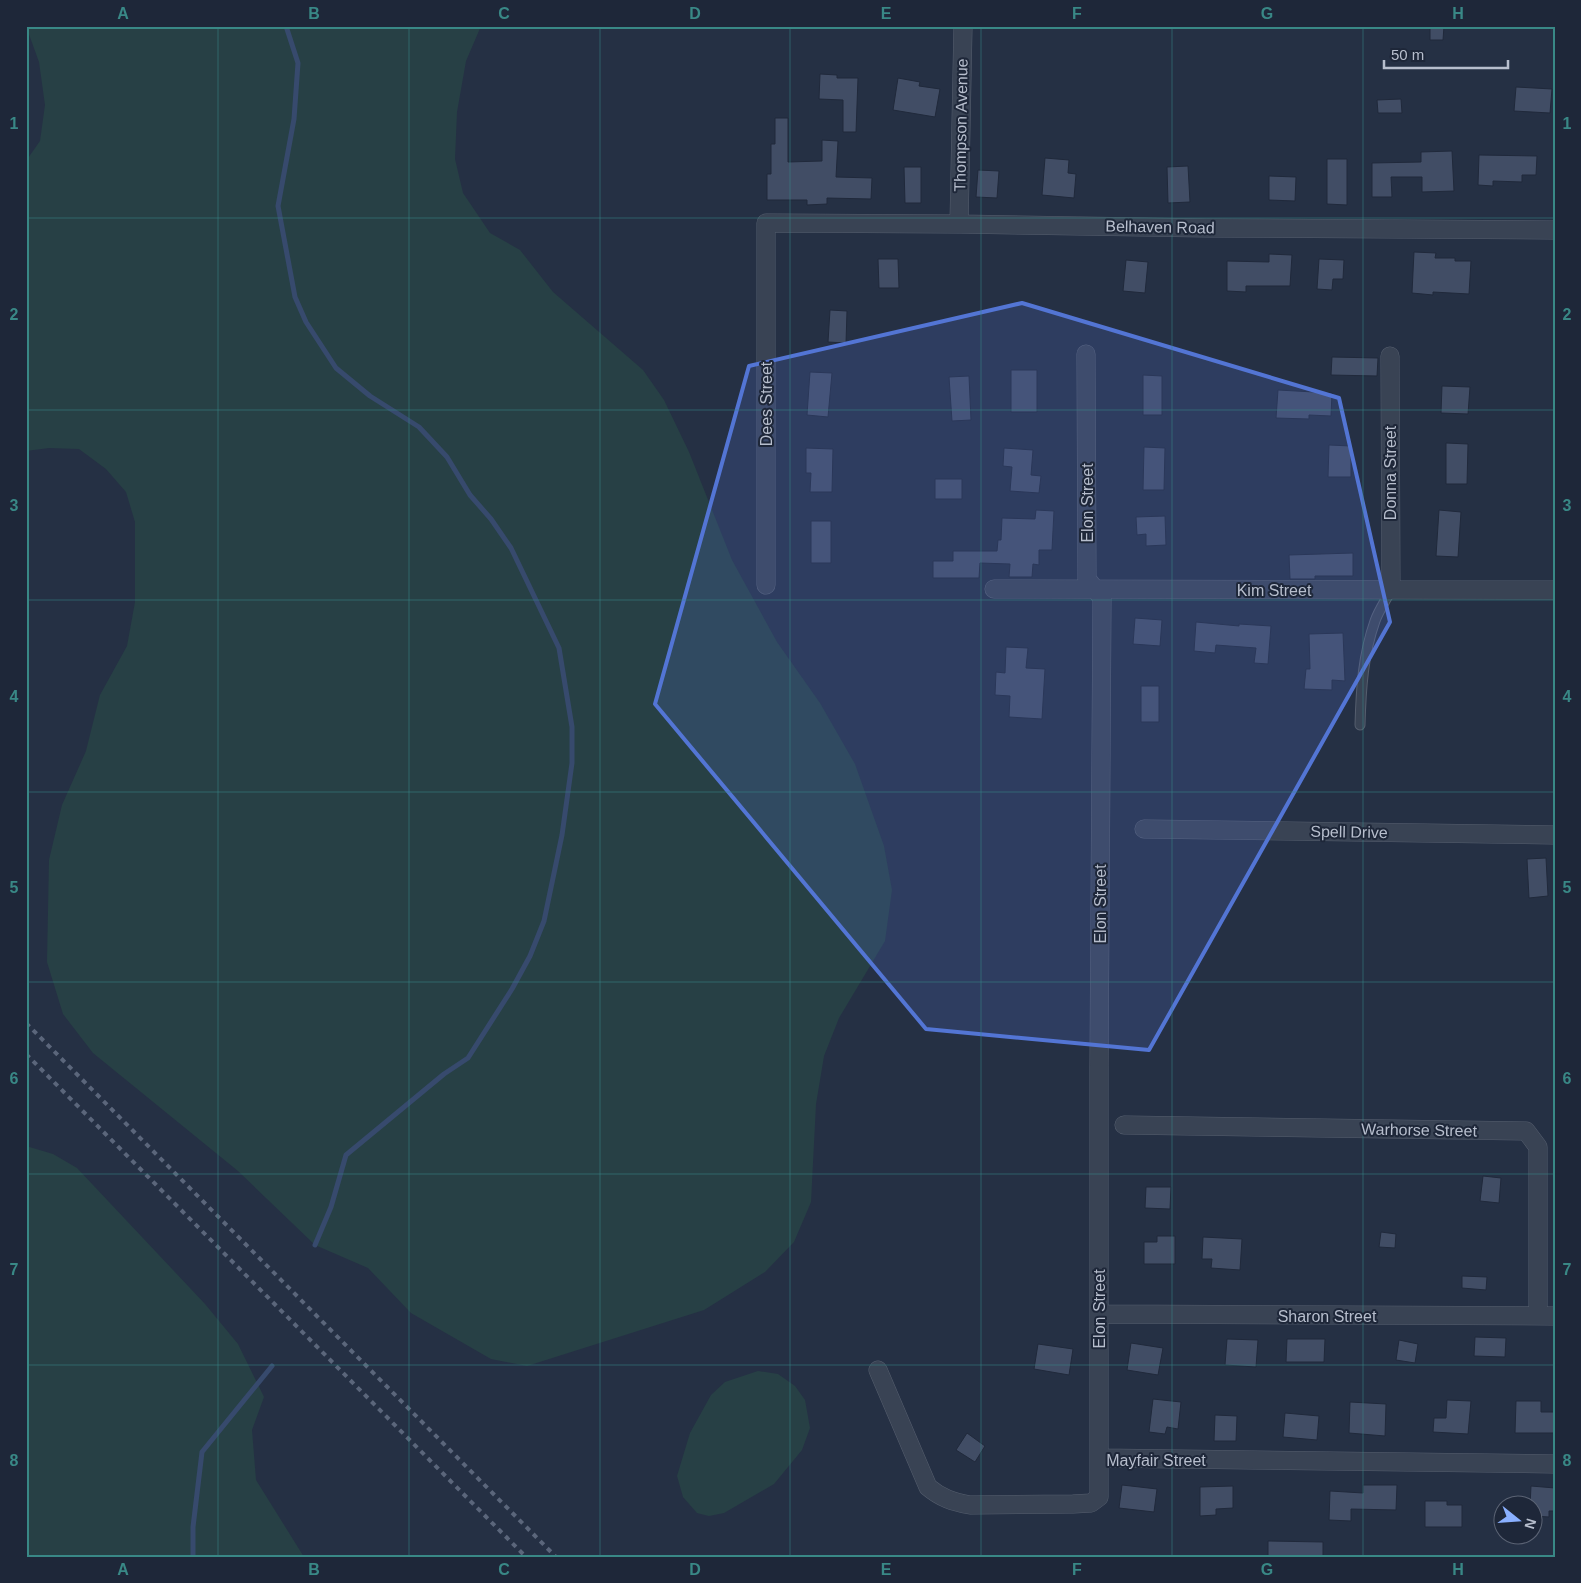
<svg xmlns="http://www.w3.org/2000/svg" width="1581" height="1583" viewBox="0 0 1581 1583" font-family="Arial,sans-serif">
<rect width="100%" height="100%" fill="#253044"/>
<!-- green -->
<path fill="#274045" d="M26,26H481L466,61L457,112L455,159L463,193L490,233L520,250L553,292L643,370L664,400L689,452L732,560L777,642L820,703L855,764L884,846L892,890L885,941L839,1018L824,1056L816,1104L811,1202L794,1242L765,1272L704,1310L527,1366L491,1359L411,1313L368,1268L315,1245L238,1171L93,1053L63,1014L47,962L49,860L62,805L86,751L100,695L127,646L135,602V522L126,492L106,469L79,449L49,448L26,451V161L40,141L45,105L39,62Z
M26,1146L53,1154L77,1168L205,1304L238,1344L264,1397L252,1430L256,1480L304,1557H26Z
M758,1371L778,1374L795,1386L805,1400L810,1428L802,1450L774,1484L724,1513L709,1516L697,1513L683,1497L677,1476L690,1433L711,1395L725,1382Z"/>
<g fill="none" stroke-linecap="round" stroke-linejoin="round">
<!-- stream -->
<path stroke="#374a6d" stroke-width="5" d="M286,26L298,63L294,119L278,206L295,297L306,322L336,368L370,396L419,427L447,457L470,495L491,519L511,548L559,648L572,727V763L562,835L544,921L530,956L512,989L468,1058L444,1074L346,1155L331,1207L315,1245
M193,1557V1527L202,1452L272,1366"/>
</g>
<!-- building -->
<path fill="#414d65" stroke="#20293b" d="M1430,26H1444L1443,40H1430Z
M820,74L837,75V78H858L856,132H843V100L819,99Z
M898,78L920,82L919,86L940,89L935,117L893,110Z
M1516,87L1552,89L1550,113L1514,111Z
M1401,99L1402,113H1378L1377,100Z
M775,118H788V162L822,161V140L838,141L836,177L872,178L871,199L827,198V204L807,205V200H767V174H771V144H775Z
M1452,151L1454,191L1422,192V177H1391L1392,197H1372V163L1421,162V152Z
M1479,155L1537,156L1536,175H1522V182L1493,181V186L1478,185Z
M1045,158L1069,160L1068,173L1076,174L1074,198L1042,195Z
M1327,159H1347V205L1327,204Z
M1188,166L1190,202L1168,203L1167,167Z
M904,167H921V203H905Z
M978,170L999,171L997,198L976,197Z
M1269,176L1296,177L1295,201L1269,200Z
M1414,252L1436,253L1435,258H1455V261H1471L1469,294L1433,292V295L1412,293Z
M1269,254L1292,255L1290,286H1246V292L1227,291V261L1269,262Z
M878,259H898L899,288H879Z
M1319,259L1344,260L1343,279H1333L1332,290L1317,289Z
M1126,260L1148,262L1145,293L1123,291Z
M830,310L847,311L846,343L828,342Z
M1332,357L1378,358L1377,376L1331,375Z
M1011,370H1037V412H1011Z
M810,372L832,373L828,417L807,415Z
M1143,375L1162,376V415H1143Z
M969,376L971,420L952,421L949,377Z
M1442,386L1470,387L1468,414L1441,413Z
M1278,390L1332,393L1331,416L1309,415V419L1276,418Z
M1446,443L1468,444L1467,484H1446Z
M1329,445L1351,446V477H1328Z
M1144,447L1165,448L1164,490H1143Z
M806,448L833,449L832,492H810L811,473H806Z
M1004,448L1033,450L1031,475L1041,476L1039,493L1010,491L1012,467L1003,466Z
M935,479H962V499H935Z
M1036,510L1054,511L1052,550H1039V565L1033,564L1032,577H1009L1010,564L980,563L979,578H933V561H953V551H997L998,540H1001L1002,518L1035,519Z
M1439,510L1461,512L1458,557L1436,556Z
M1165,516L1166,545L1146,546V534L1137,535L1136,517Z
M811,521H831V563H811Z
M1353,553V576H1315V579H1290L1289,555Z
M1135,618L1162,620L1160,646L1133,644Z
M1196,622L1239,626V624L1271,626L1268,664L1254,663L1256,648L1216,645L1215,653L1194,651Z
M1343,633L1345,681L1332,680V690L1304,689L1306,669H1310L1309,634Z
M1006,647L1028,648L1026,668L1045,669L1042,719L1009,717L1010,696L995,695L996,672L1005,673Z
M1141,686H1159V722H1141Z
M1546,858L1548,896L1529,898L1527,859Z
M1483,1176L1501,1178L1499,1203L1480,1201Z
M1146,1187H1171L1170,1209L1145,1208Z
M1381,1232L1396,1234L1395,1248L1379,1247Z
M1157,1236H1175V1264H1144V1242H1157Z
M1203,1237L1242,1239L1240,1270L1211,1268L1212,1259H1202Z
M1462,1276L1487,1277L1486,1290L1462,1288Z
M1475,1337L1506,1338L1505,1357L1474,1356Z
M1227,1339L1258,1340L1256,1367L1225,1365Z
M1287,1339H1325L1324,1362H1286Z
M1399,1340L1418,1344L1415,1363L1396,1360Z
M1131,1343L1163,1348L1158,1375L1127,1370Z
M1038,1344L1073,1349L1069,1375L1034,1369Z
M1153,1399L1181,1402L1178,1429L1167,1427L1165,1434L1149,1432Z
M1447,1400L1471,1401L1468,1434L1433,1432L1434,1418H1446Z
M1516,1401H1541V1412H1555V1433H1515Z
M1350,1402L1386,1404L1385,1436L1349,1433Z
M1285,1413L1319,1416L1317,1440L1283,1437Z
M1215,1415L1237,1416L1236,1441H1214Z
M967,1433L985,1446L975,1462L956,1450Z
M1122,1485L1157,1489L1154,1512L1119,1508Z
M1363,1485H1397L1396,1510L1351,1509V1521L1329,1520L1330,1491L1363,1493Z
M1233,1486V1508L1216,1509V1515L1200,1516V1487Z
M1531,1486L1555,1488V1511H1549V1517L1534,1516V1506H1530Z
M1425,1501H1447V1505H1462V1527H1425Z
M1268,1541L1323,1542V1557H1268Z"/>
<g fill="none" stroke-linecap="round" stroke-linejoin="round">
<defs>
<path id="lane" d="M1360,725C1361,689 1363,655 1375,621C1379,610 1386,600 1391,590"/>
<path id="street" d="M959,224L963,26
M1390,356L1391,590
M766,585V223L959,224L1207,228L1555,230
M994,589L1555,590
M1144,829L1555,835
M1124,1125L1526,1131L1538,1147V1315
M1099,1314L1555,1316
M878,1370L928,1487C941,1498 953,1502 970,1505L1073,1504L1091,1503L1099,1497V1067L1102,598L1087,579L1086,354
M1100,1458L1555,1464"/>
</defs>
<!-- lane casing -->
<use href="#lane" stroke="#555e6e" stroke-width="11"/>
<!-- street casing -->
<use href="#street" stroke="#555e6e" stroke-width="19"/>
<!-- lane -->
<use href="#lane" stroke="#394354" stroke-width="9"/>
<!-- street -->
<use href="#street" stroke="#394354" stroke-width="18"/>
<!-- rail -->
<path stroke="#5b667b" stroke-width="4" stroke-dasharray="5 5" stroke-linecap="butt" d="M26,1023L556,1557
M26,1054L526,1557"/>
</g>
<!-- marked area -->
<path fill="#5375d4" fill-opacity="0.2" stroke="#5375d4" stroke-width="4" stroke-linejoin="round" d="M1022,303L1339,398L1390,622L1149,1050L926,1029L655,704L749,366Z"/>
<!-- grid -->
<path fill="none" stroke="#398886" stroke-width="1" stroke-opacity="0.55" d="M218,26V1557M409,26V1557M600,26V1557M790,26V1557M981,26V1557M1172,26V1557M1363,26V1557M26,218H1555M26,410H1555M26,600H1555M26,792H1555M26,982H1555M26,1174H1555M26,1365H1555"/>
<g text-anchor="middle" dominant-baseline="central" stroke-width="4" stroke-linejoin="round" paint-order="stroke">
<!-- street labels -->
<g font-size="16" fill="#b7becd" stroke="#1e2739">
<text transform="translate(961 125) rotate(-89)">Thompson Avenue</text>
<text transform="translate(1160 227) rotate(1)">Belhaven Road</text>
<text transform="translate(766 404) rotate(-90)">Dees Street</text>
<text transform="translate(1390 473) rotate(-90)">Donna Street</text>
<text transform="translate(1087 503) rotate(-90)">Elon Street</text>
<text x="1274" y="590">Kim Street</text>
<text transform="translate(1349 832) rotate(1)">Spell Drive</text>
<text transform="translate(1100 904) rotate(-90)">Elon Street</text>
<text transform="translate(1419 1130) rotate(1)">Warhorse Street</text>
<text transform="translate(1099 1309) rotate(-90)">Elon Street</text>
<text x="1327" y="1316">Sharon Street</text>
<text x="1156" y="1460">Mayfair Street</text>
</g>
</g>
<!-- border -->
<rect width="1581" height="1583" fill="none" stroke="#1e2739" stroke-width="55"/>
<!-- north arrow -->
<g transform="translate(1518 1520) rotate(107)"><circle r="24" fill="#1e2739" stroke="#5b6374"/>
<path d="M0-4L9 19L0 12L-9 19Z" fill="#8ab0ff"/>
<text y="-8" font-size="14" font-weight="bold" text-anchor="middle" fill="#b7becd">N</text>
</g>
<!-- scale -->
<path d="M1384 60v8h124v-8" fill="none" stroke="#b7becd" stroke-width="2.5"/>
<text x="1391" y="60" font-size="15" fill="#b7becd" stroke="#1e2739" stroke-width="4" paint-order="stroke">50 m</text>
<rect x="28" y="28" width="1526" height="1528" fill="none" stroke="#398886" stroke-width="2"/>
<g font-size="16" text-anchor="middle" font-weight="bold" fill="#398886">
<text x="123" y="19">A</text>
<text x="314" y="19">B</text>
<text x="504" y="19">C</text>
<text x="695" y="19">D</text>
<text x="886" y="19">E</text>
<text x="1077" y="19">F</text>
<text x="1267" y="19">G</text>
<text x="1458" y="19">H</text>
<text x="14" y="129">1</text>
<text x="1567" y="129">1</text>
<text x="14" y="320">2</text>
<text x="1567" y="320">2</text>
<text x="14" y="511">3</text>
<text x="1567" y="511">3</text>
<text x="14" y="702">4</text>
<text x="1567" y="702">4</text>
<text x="14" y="893">5</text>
<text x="1567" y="893">5</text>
<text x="14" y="1084">6</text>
<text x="1567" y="1084">6</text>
<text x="14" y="1275">7</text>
<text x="1567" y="1275">7</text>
<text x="14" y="1466">8</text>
<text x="1567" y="1466">8</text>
<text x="123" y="1575">A</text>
<text x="314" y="1575">B</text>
<text x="504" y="1575">C</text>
<text x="695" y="1575">D</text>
<text x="886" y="1575">E</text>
<text x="1077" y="1575">F</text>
<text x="1267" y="1575">G</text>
<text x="1458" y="1575">H</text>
</g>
</svg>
